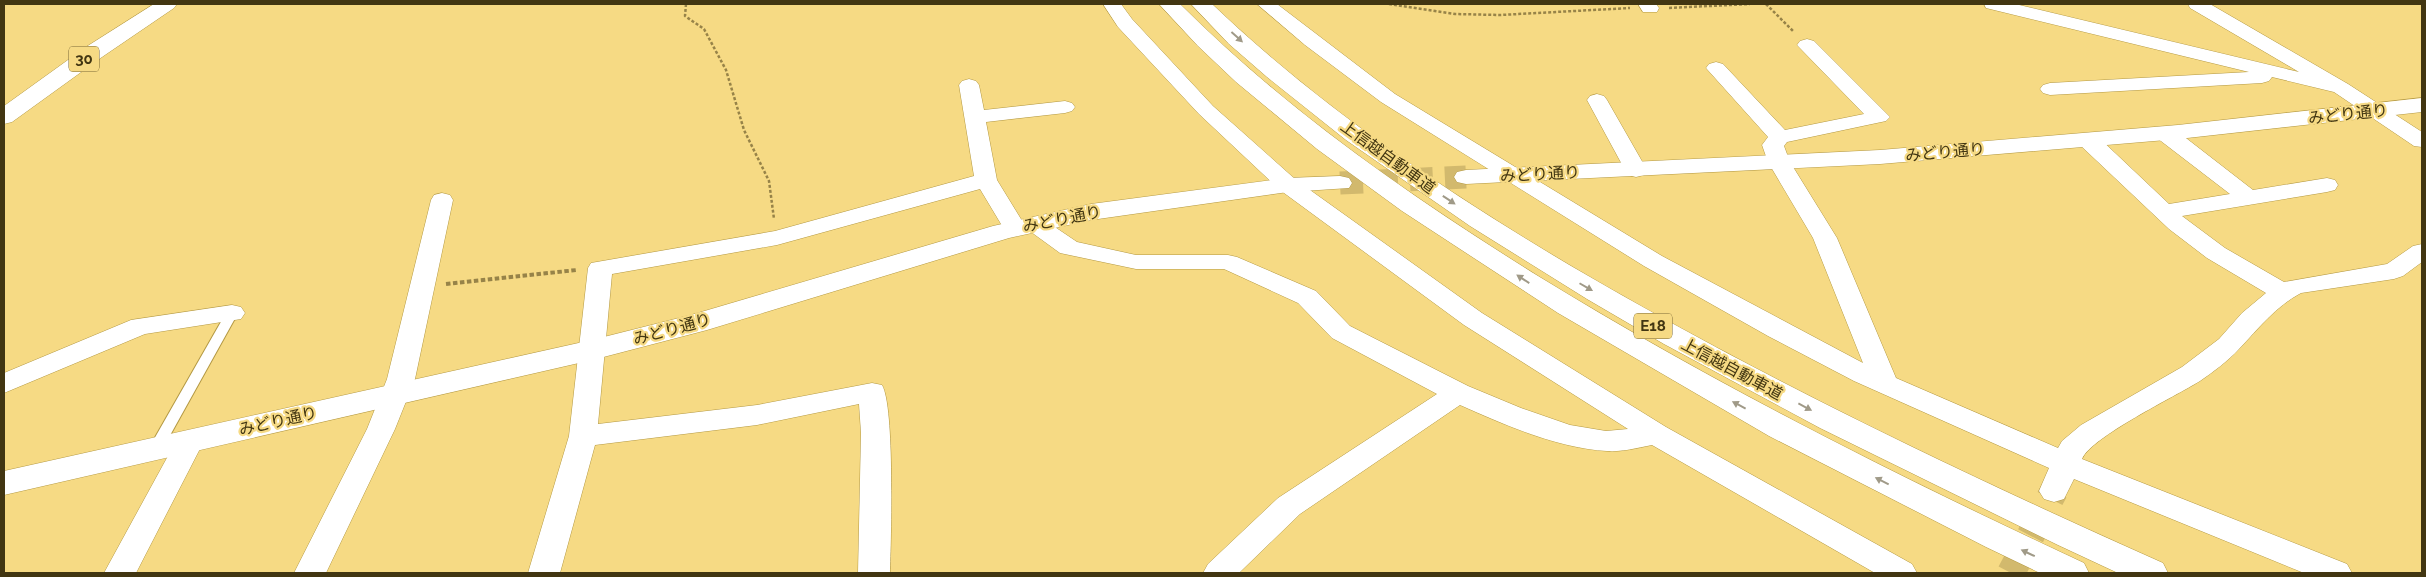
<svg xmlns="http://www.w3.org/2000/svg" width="2426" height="577" viewBox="0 0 2426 577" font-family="Raleway,'Noto Sans JP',sans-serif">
<rect width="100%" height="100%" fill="#f6da84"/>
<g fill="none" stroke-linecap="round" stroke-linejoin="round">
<!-- street-tunnel -->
<path stroke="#d2b96d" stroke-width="28" stroke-dasharray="28 14" stroke-linecap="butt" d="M2011,573L2054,491"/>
<!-- secondary-tunnel -->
<path stroke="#d2b96d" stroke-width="23" stroke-dasharray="23 12" stroke-linecap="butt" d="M1340,183L1466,177"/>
<defs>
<path id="lane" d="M232,309L238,313L163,448L161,452H151L149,448L226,313Z"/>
<path id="street" d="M1103,4H1121L1132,19L1213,106L1296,180L1482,313L1666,427L1912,564L1917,573H1875L1652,445C1637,448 1622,452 1607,451C1557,448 1505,425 1460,405L1300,514L1239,573H1203L1208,564L1278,498L1437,394L1332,338L1298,303L1224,269H1136L1060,253L1027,229L1023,234L1015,236L1007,234L980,189L777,245L612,274L598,424L757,405L872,383L882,385C895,407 891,541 890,573H858L861,433L859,404L757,425L595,445L560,573H528L569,436L588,268L591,263L775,231L974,176L959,85L962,81L969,79L976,81L979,85L984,110L1065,101L1072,103L1075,107L1072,111L1065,113L986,122L997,180L1024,224L1027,219L1035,217L1043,219L1077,242L1136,255H1228L1237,257L1316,291L1350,326L1468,386L1521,408L1570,425L1606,431L1628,429L1464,325L1280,190L1199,114L1118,27Z
M1257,4H1277L1395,94L1662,256L1863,363L1813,238L1768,162L1762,145L1768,137L1706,68L1709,64L1716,62L1723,64L1785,130L1864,114L1797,45L1800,41L1807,39L1814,41L1890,117L1886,121L1787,142L1784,146L1790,162L1837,238L1896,378L2058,448L2062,441L2081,425L2182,367L2219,339L2242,313L2266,293L2207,258L2169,229L2080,145L2077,140L2080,135L2088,134L2096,135L2169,204L2230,194L2157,138L2154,133L2157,128L2165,127L2173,128L2253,190L2327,178L2335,180L2338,185L2335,190L2327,192L2182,216L2225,248L2284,282L2387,264L2413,246L2422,244V262L2403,276L2394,279L2301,293C2276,306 2258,329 2239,349C2228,361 2213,372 2200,381C2176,396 2091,437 2082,459L2347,564L2352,573H2304L2074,479L2064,499L2054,502L2044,499L2039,491L2049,468L1854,381L1768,336L1644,266L1381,102L1305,45Z
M1638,4H1656L1659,8L1657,12H1643Z
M1984,4H2015L2299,72L2190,8L2188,4H2210L2348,84L2422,132V147L2414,146L2334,92L2272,77L2269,81L2262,83L2050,95L2043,93L2040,89L2043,85L2050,83L2249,72L1986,8Z
M1597,94L1604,96L1607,100L1647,170L1644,175L1636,177L1628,175L1625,170L1587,100L1590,96Z
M442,193L450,195L453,200L415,379L395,429L326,573H294L367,429L387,379L431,200L434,195Z
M232,305L241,307L245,313L241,319L145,334L4,393V373L131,320Z
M190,431L200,434L204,441L136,573H104L180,434Z"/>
<path id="secondary" d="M2422,98V112L2178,139L1880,164L1466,184L1457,182L1454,177L1457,172L1466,170L1880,150L2178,125Z
M1340,176L1349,178L1352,183L1349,188L1288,192L1091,220L1009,238L707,330L592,360L4,495V471L592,340L691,315L993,226L1091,204L1288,178Z"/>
<path id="primary" d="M154,4H177L174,8L102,57L12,122L4,124V106L86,47Z"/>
<path id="highway" d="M1159,4H1180C1287,111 1410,196 1538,276C1714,384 1897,476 2084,563L2089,573H2040L1986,547L1769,436L1558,313L1402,211L1317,149L1236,82L1198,46Z
M1191,4H1212C1320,107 1443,190 1571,266C1762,378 1961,473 2163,563L2168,573H2118L2058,545L1820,428L1664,344L1587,299L1470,226L1346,140L1267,77L1229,44Z"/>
</defs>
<!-- lane casing -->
<use href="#lane" stroke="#b49943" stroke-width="2"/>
<!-- street casing -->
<use href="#street" stroke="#b49943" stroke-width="1"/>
<!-- secondary casing -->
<use href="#secondary" stroke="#b49943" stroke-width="1"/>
<!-- primary casing -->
<use href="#primary" stroke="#b49943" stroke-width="1"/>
<!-- highway casing -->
<use href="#highway" stroke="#b49943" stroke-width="1"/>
<!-- path-far1 -->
<path stroke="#978348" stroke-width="2.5" stroke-dasharray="3 2" stroke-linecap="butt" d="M686,4L685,16L704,29L726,70L744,130L769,181L774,219
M1389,4L1455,14L1500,15L1630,8
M1766,4L1794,32
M1669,8L1750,4"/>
<!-- path -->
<path stroke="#978348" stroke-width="4" stroke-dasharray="4.5 2.5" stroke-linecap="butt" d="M446,284L577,270"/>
<!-- lane -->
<use href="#lane" fill="#fff" fill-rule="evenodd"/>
<!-- street -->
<use href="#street" fill="#fff" fill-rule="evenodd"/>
<!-- secondary -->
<use href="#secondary" fill="#fff" fill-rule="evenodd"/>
<!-- primary -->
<use href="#primary" fill="#fff" fill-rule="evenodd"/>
<!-- highway -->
<use href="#highway" fill="#fff" fill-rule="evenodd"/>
</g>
<!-- one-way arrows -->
<defs><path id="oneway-solid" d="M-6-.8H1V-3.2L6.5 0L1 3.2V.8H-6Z" transform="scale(1.25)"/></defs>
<g fill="#a09a88">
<use href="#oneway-solid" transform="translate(1237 37) rotate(42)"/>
<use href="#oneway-solid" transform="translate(1449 200) rotate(34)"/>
<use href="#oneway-solid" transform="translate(1523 279) rotate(-147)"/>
<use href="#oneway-solid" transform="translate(1586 287) rotate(30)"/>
<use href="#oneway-solid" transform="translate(1739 405) rotate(-152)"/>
<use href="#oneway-solid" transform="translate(1805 407) rotate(28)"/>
<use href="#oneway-solid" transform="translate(1882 481) rotate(-153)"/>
<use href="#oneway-solid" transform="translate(2028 553) rotate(-155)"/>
</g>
<g text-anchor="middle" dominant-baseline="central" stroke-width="4.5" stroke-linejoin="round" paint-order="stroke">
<!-- shield labels -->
<g fill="#f6da84" stroke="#786734" stroke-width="1">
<rect x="69" y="46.5" width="30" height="25" rx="4"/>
<rect x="1634" y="313.5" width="38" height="25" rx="4"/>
</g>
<g font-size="15" font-weight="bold" fill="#423612">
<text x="84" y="59">30</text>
<text x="1653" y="326">E18</text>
</g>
<!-- street labels -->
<g font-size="16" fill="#423612" stroke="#f6da84">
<text transform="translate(2348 114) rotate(-6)">みどり通り</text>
<text transform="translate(1945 152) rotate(-5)">みどり通り</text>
<text transform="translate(1388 157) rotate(36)">上信越自動車道</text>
<text transform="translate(1540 174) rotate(-3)">みどり通り</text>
<text transform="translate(1062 219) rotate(-11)">みどり通り</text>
<text transform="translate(672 329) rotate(-15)">みどり通り</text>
<text transform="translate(1732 369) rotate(28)">上信越自動車道</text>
<text transform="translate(278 421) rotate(-13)">みどり通り</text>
</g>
</g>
<!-- border -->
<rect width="2426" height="577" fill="none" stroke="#423612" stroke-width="10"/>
</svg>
